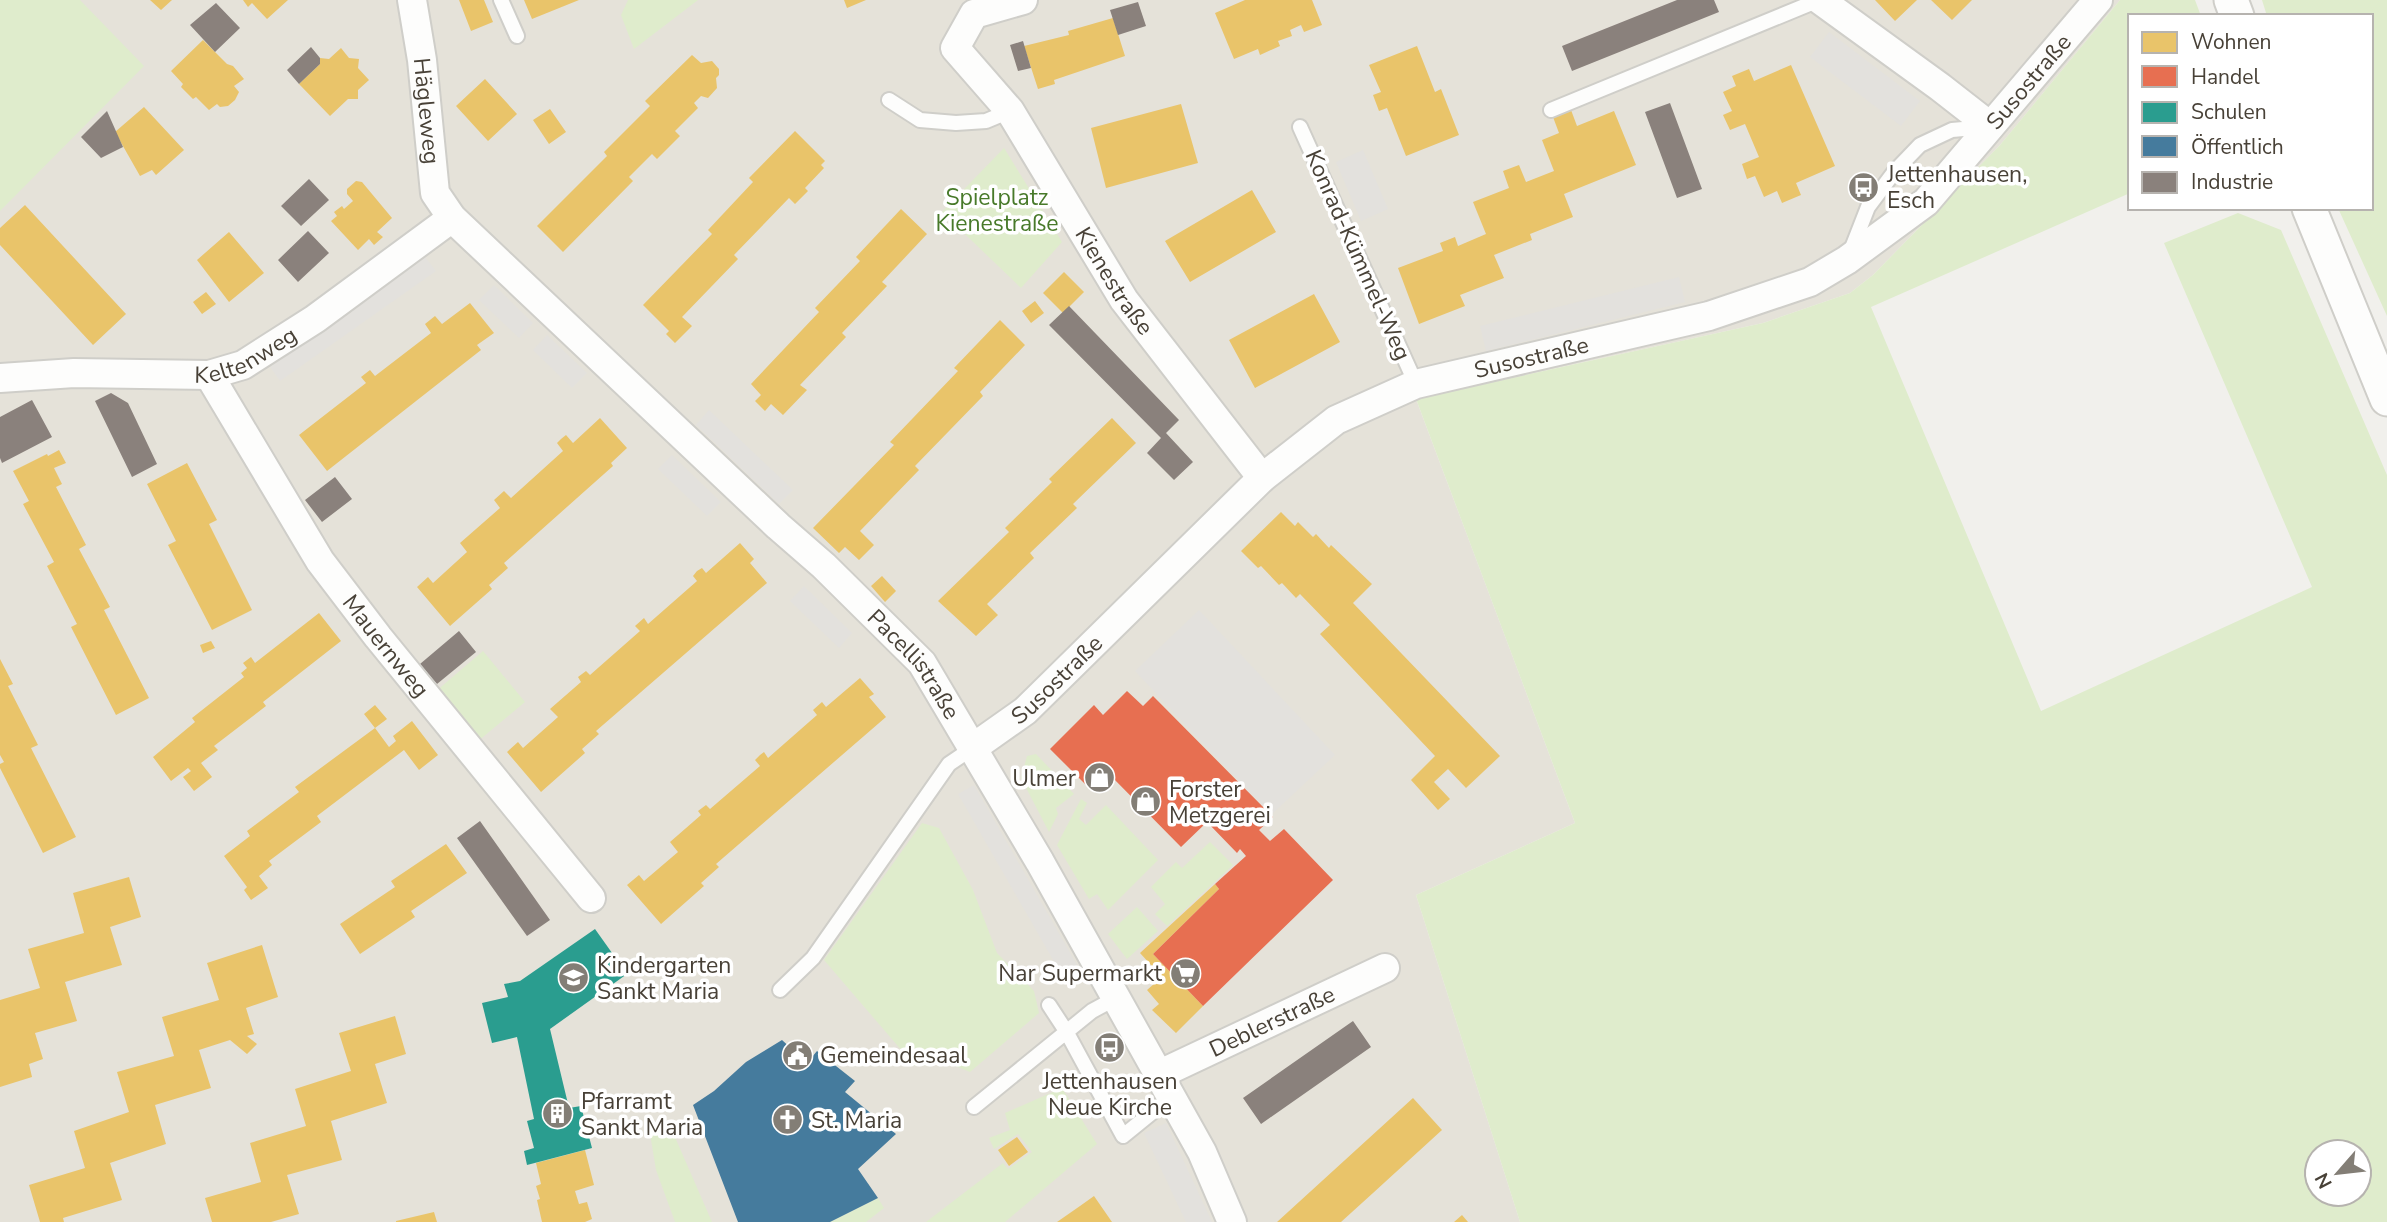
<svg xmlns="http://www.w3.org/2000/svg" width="2387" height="1222" viewBox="0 0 2387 1222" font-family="'Nunito Sans',sans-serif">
<rect width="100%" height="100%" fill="#f1f0ec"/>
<!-- residential -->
<path fill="#e5e2d9" d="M0,0H2120L2000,145L1873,275L1850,293L1763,323L1416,399L1575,823L1416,895L1520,1222H0Z"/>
<!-- green -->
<path fill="#dfeccc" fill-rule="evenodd" d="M0,0H80L144,66L0,211Z
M628,0H698L634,49L621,15Z
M2120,0H2195L2201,16H2130V193L1871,307L2041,711L2312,587L2164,243L2238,213L2281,230L2387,475V1222H1520L1416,895L1575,823L1416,399L1763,323L1850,293L1873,275L2000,145ZM2317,1152H2359V1194H2317Z
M2262,0H2387V316L2338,208H2371V16H2267Z
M1004,148L1062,242L1021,288L942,212Z
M483,651L525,702L477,742L435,692Z
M1036,754L1074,794L1056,808L1058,814L1049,832L1021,778L1027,756Z
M1081,799L1087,803L1079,819L1086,825L1106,805L1158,860L1108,910L1097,894L1089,899L1057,845Z
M922,823L939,828L973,890L997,953L1034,991L1039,1013L970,1072L948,1063L915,1066L824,960Z
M1210,842L1233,865L1167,926L1155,914L1165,904L1151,887L1176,862L1182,868Z
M1137,907L1158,931L1127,959L1108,934Z
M1062,1088L1097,1144L1005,1222H926L1003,1163L1008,1169L1032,1152L1018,1134L994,1149L989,1138L1010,1130L1005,1113Z
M671,1128L712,1222H675L656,1170L650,1134Z
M878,1198L884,1208L866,1222H830Z"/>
<!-- parking -->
<path fill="#e3e1dd" d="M1829,32L1920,101L1901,126L1810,57Z
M1363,150L1388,209L1361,221L1336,162Z
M425,257L436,271L280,381L270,367Z
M1679,277L1685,302L1486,351L1480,326Z
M494,285L533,323L519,338L479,300Z
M547,335L587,373L572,388L533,350Z
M709,410L793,490L779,504L696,425Z
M672,455L721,502L707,516L658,469Z
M804,586L852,633L839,648L790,601Z
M1199,610L1335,755L1271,815L1135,671Z
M974,785L1080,970L1064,979L958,794Z
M1166,1123L1212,1222H1186L1144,1133Z"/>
<!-- homes -->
<path fill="#e9c46a" d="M150,0H172L161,10Z
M243,0H288L267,19L252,3L248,7Z
M459,0H484L493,22L471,31Z
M524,0H579L532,19Z
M844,0H866L847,8Z
M1245,0H1312L1322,25L1304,32L1301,25L1290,30L1292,36L1278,41L1280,46L1260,55L1258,49L1234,59L1215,13Z
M1875,0H1917L1895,21Z
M1931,0H1972L1952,20Z
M1113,18L1125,56L1054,80L1055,84L1038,89L1024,46L1069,35L1068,31Z
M203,40L227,64L233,66L244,79L234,86L239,92L235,100L228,106L220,107L217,104L209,110L196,97L193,99L181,87L183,84L171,71Z
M1417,46L1435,92L1441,89L1459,135L1406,156L1387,108L1379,111L1373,95L1381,92L1369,65Z
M341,48L349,58L359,59L358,68L369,80L358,90V99H348L330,116L299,84L320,64V58L329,59Z
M692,55L701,63L712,61L719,69V75L716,78L717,88L708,98L701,96L694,103L698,108L675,131L680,136L657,159L652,154L629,177L633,181L563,252L537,226L607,156L604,152L650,106L645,101Z
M1791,65L1835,166L1796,183L1801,195L1782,203L1777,191L1764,197L1755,176L1747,179L1742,164L1759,157L1745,124L1730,130L1723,115L1732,111L1723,92L1736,86L1732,76L1749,69L1754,81Z
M485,79L517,114L488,141L456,106Z
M1181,104L1198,163L1106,188L1091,128Z
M144,107L184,150L156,175L152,170L140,176L115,132Z
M550,109L566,132L549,144L533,120Z
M1571,110L1577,126L1614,111L1636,165L1564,194L1573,217L1530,234L1532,240L1494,255L1504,278L1460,295L1465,306L1419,324L1398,268L1443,251L1440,243L1455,237L1458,246L1486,234L1473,202L1509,188L1503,171L1519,165L1526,182L1554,171L1542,140L1559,133L1553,117Z
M795,131L825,161L821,165L824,168L805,188L808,191L795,204L789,198L734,255L738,259L682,317L692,326L675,343L666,334L669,331L643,305L712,234L708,230L753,182L749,178Z
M356,181L362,182L392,218L377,232L383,237L374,245L369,239L358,250L331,221L337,216L334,212L342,206L344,209L353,201L347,194V189Z
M1252,190L1276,232L1190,282L1165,241Z
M25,205L126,314L93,345L0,245V228Z
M901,209L927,234L882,282L887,286L842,333L846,337L800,385L807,390L783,415L771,404L765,411L755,401L761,395L751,384L819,312L815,308L860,261L856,257Z
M229,232L264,273L229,302L197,260Z
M1064,272L1084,292L1063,313L1043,293Z
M206,292L216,304L202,314L193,302Z
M1314,294L1340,342L1255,388L1229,340Z
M1035,301L1044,313L1031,323L1022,311Z
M470,303L494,333L477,345L481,350L327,471L299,435L366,383L361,377L370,370L375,376L431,333L425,324L435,316L442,324Z
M1000,320L1025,345L980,392L983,396L915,466L919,470L860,531L874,545L859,560L845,547L839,553L813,528L894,445L890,442L958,371L954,368Z
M600,418L627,448L611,463L613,466L504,563L508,568L489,585L492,589L450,626L417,587L428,577L433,583L467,552L460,543L500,508L494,500L504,491L511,498L563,451L557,443L561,439L566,435L573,443Z
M1112,418L1136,443L1073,504L1077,508L1030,553L1034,558L987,604L998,615L976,636L938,601L1009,532L1005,528L1052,482L1049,479Z
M59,450L66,463L54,468L62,484L56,487L86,545L79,549L110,607L104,610L149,698L116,715L71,627L77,624L47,566L54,562L23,504L29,501L13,471L47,454L48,456Z
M187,463L217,520L209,524L252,610L212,630L168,545L176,541L147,484Z
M1281,512L1295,526L1298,522L1313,537L1316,534L1329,548L1331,545L1372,584L1353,603L1500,756L1466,788L1448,769L1434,782L1450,799L1438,810L1411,780L1435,756L1320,634L1330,625L1300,594L1296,598L1282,583L1279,585L1261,566L1258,568L1241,551Z
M740,543L754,559L750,563L767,583L596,731L599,734L582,749L585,753L541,792L507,752L518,742L523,748L558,717L550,709L581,682L578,677L586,671L590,675L640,631L635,626L644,618L648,624L697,581L693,576L697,571L702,568L706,573Z
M882,576L896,591L885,602L871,586Z
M319,613L341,641L263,702L266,706L214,746L218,750L201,763L212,777L194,791L183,777L191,771L188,768L171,781L153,757L195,722L192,718L244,677L241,673L247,668L243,663L251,657L255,663Z
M211,641L215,648L203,653L200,645Z
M0,659L13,684L8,686L38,745L31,748L76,837L43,853L0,768V764L4,762L0,755Z
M860,678L874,694L869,697L886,717L716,864L719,867L701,883L704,886L661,924L627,885L639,875L644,881L678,852L670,842L701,815L698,811L706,805L710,809L760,766L755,760L760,755L764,752L768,758L817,715L813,710L822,702L826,707Z
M375,705L387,719L375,728L364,714Z
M412,721L438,755L419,770L404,750L317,816L321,822L269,861L272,865L259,876L268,888L251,900L244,890L247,887L224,856L250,836L247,831L299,792L295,787L375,728L389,747L396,741L393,736Z
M446,844L467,873L411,911L415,917L360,954L340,924L395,887L391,881Z
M129,877L141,917L110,927L122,965L65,982L77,1021L35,1033L43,1059L29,1064L32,1077L0,1087V1000L40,988L28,949L84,933L73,893Z
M1215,884L1219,889L1153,954L1203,1006L1176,1033L1152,1010L1159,1004L1147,990L1162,977L1140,953Z
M262,945L278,997L246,1008L254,1034L247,1036L257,1044L247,1054L230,1040L199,1050L211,1088L155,1105L166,1144L110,1163L122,1200L63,1218L64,1222H40L29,1185L85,1168L74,1131L129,1112L117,1072L174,1056L162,1017L219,1000L207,963Z
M395,1016L406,1054L375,1064L387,1103L331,1121L342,1160L287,1175L299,1214L271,1222H212L205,1198L261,1182L250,1143L306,1126L295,1089L351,1071L339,1033Z
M1413,1098L1442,1130L1373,1193L1341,1222H1277Z
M1017,1137L1028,1152L1009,1166L998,1150Z
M585,1150L594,1185L575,1191L579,1204L587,1202L592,1219L585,1222H542L537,1200L540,1199L536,1186L541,1184L536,1163Z
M1094,1196L1112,1222H1057L1080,1206Z
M434,1212L437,1222H396V1221Z
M1462,1215L1468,1222H1454Z"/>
<!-- shops -->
<path fill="#e76f51" d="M1127,691L1143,706L1153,696L1273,817L1259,830L1270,841L1284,829L1333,880L1203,1006L1153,954L1219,889L1215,884L1246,856L1240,849L1237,853L1207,822L1181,847L1112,777L1086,785L1050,749L1094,705L1103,715Z"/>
<!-- schools -->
<path fill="#2a9d8f" d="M595,929L627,974L550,1029L569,1108L581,1106L592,1148L527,1165L524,1151L534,1148L527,1121L534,1119L517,1037L492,1043L482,1003L508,997L504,984L520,981Z"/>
<!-- public -->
<path fill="#457b9d" d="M782,1040L807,1063L817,1051L855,1081L845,1092L896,1134L858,1169L878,1198L830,1222H738L693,1105L714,1091L746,1062Z"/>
<!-- industry -->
<path fill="#8a817c" d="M1677,0H1714L1719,12L1572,71L1562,46Z
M1138,2L1146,26L1118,35L1110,10Z
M216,3L240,28L215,52L190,25Z
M1023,41L1031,68L1018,71L1010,45Z
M311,47L320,58V64L299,84L287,70Z
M1670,103L1702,189L1677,198L1645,112Z
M107,111L123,147L101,158L81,137Z
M309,179L329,200L301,226L281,206Z
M308,231L329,253L298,282L278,260Z
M1069,306L1179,420L1166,433L1193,462L1174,480L1147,453L1161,438L1049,325Z
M111,393L128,403L157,464L132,477L95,401Z
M32,400L52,437L2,463L0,458V417Z
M335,477L352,499L322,522L305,500Z
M459,631L476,652L437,684L420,664Z
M480,821L550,920L527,936L457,838Z
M1353,1021L1371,1047L1261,1124L1243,1098Z"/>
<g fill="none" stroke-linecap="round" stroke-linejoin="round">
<defs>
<path id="service" d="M501,0L517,36
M889,100L920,120L956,123L986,121L1010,111
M1551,110L1819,0
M1300,127L1416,384
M1850,253L1868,207L1895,171L1920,145L1952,130L1986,127
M780,990L813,958L949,764L974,747
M1049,1005L1066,1031L1123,1136L1171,1097
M974,1107L1092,1011L1116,998"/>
<g id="minor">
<path id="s1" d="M412,0L422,60L435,193L452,218L778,526L824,566L922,663L1040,862L1202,1152L1232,1222"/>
<path id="s2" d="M1023,0L974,14L955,48L1010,111L1124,300L1262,478"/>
<path d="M1820,0L1940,87L1990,126"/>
<path id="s3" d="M209,375L320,561L378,637L591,898"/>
<path id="s4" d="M0,378L74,373L209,375L243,365L315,319L452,218"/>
<path id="s5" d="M974,747L1025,711L1262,478L1336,420L1416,384L1709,316L1810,282L1847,260L1926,202L2098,0"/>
<path id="s6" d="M1158,1075L1385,968"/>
</g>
<path id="tertiary" d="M2231,0L2237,16
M2309,208L2387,399"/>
</defs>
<!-- service casing -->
<use href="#service" stroke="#cfcec9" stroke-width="18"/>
<!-- minor casing -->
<use href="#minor" stroke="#cfcec9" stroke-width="32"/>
<!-- tertiary casing -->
<use href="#tertiary" stroke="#cfcec9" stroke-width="37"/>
<!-- service -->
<use href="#service" stroke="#fdfdfc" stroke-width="14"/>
<!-- minor -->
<use href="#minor" stroke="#fdfdfc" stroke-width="28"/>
<!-- tertiary -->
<use href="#tertiary" stroke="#fdfdfc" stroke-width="33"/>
</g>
<!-- icons -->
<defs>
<symbol id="bus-disc" viewBox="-11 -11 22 22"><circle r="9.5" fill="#837e76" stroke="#fff"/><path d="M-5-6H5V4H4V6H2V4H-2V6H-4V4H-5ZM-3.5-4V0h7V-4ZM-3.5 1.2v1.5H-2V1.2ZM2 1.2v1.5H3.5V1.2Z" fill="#fff"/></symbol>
<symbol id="shop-disc" viewBox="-11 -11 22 22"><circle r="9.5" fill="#837e76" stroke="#fff"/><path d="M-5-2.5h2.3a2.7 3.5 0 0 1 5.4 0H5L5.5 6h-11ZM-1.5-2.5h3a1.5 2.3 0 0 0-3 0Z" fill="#fff"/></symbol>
<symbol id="supermarket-disc" viewBox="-11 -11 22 22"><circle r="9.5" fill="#837e76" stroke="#fff"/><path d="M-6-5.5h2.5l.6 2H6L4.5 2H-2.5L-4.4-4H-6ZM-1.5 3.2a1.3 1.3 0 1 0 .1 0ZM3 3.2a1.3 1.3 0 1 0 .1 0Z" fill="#fff"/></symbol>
<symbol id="school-disc" viewBox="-11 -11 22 22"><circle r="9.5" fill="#837e76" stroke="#fff"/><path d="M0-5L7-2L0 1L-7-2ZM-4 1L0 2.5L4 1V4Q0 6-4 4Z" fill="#fff"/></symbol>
<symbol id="civic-disc" viewBox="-11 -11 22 22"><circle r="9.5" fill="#837e76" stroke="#fff"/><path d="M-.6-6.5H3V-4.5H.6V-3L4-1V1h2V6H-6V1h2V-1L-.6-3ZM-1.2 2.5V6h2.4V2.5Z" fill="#fff"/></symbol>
<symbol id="building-disc" viewBox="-11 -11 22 22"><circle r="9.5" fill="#837e76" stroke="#fff"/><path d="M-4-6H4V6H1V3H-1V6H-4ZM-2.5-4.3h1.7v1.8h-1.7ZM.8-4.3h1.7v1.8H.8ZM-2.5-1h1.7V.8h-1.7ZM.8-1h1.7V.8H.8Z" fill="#fff"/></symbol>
<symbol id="church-disc" viewBox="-11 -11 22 22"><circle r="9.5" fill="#837e76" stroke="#fff"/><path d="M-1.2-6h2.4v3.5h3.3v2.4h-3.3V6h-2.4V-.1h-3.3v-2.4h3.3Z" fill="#fff"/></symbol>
</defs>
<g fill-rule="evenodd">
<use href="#bus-disc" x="1846" y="170" width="35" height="35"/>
<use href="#shop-disc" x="1082" y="760" width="35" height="35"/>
<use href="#shop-disc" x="1128" y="784" width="35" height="35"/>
<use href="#supermarket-disc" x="1168" y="956" width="35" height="35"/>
<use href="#school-disc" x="556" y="960" width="35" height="35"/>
<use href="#bus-disc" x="1092" y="1030" width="35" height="35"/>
<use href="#civic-disc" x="780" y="1038" width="35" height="35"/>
<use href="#building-disc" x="540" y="1096" width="35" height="35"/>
<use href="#church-disc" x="770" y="1102" width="35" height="35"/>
</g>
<g text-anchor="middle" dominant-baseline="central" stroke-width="7" stroke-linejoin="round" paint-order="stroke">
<!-- street labels -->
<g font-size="23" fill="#484137" stroke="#fff">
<text stroke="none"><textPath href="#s5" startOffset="1283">Susostraße</textPath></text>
<text stroke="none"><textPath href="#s1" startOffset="112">Hägleweg</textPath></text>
<text transform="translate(1358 255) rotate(66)">Konrad-Kümmel-Weg</text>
<text stroke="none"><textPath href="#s2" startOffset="373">Kienestraße</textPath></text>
<text stroke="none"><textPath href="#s4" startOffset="250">Keltenweg</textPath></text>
<text stroke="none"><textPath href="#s5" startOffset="695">Susostraße</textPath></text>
<text stroke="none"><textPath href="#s3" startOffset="324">Mauernweg</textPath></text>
<text stroke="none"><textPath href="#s1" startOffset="868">Pacellistraße</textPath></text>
<text stroke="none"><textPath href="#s5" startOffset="107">Susostraße</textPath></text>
<text stroke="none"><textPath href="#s6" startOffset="126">Deblerstraße</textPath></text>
</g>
<!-- poi labels -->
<g font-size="23" fill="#484137" stroke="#fff" text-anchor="start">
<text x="1887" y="174">Jettenhausen,<tspan x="1887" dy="26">Esch</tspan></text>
<text x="1076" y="778" text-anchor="end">Ulmer</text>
<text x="1169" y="789">Forster<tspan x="1169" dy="26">Metzgerei</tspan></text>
<text x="597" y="965">Kindergarten<tspan x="597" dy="26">Sankt Maria</tspan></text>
<text x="1162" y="973" text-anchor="end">Nar Supermarkt</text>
<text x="820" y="1055">Gemeindesaal</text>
<text x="1110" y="1081" text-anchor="middle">Jettenhausen<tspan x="1110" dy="26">Neue Kirche</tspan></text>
<text x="581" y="1101">Pfarramt<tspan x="581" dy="26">Sankt Maria</tspan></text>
<text x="811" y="1120">St. Maria</text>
</g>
<!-- park labels -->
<g font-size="23" fill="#487a2a" stroke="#fff">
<text x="997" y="197">Spielplatz<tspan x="997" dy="26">Kienestraße</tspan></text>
</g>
</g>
<!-- legend -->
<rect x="2128" y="14" width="245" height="196" fill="#ffffff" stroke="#b6b3af" stroke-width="2"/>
<rect x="2142" y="32" width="35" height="21" fill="#e9c46a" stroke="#b6b3af" stroke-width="2"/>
<text x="2191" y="49" font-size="21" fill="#484137">Wohnen</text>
<rect x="2142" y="66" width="35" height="21" fill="#e76f51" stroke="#b6b3af" stroke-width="2"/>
<text x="2191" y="84" font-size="21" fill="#484137">Handel</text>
<rect x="2142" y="102" width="35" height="21" fill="#2a9d8f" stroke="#b6b3af" stroke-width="2"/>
<text x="2191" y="119" font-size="21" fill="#484137">Schulen</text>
<rect x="2142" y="136" width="35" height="21" fill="#457b9d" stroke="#b6b3af" stroke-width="2"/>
<text x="2191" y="154" font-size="21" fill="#484137">Öffentlich</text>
<rect x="2142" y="172" width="35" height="21" fill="#8a817c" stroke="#b6b3af" stroke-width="2"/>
<text x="2191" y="189" font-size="21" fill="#484137">Industrie</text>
<!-- north arrow -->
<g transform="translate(2338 1173) rotate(242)"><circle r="33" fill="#ffffff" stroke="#b6b3af" stroke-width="2"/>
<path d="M0-5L12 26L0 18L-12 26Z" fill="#837e76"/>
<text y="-10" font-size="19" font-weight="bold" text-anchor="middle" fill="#484137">N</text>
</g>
</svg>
